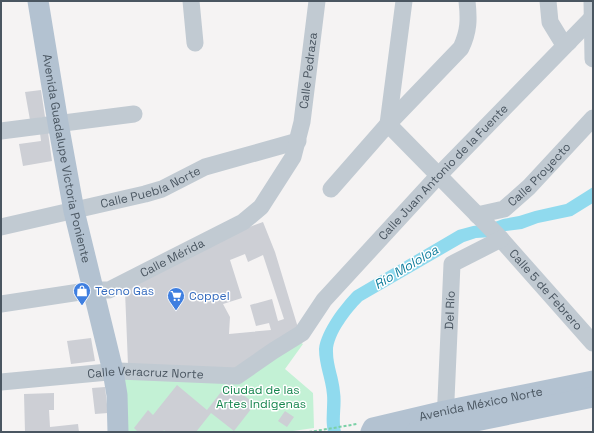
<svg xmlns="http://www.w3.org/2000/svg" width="594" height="433" viewBox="0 0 594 433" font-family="'Space Grotesk',sans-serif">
<rect width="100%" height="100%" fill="#f5f3f3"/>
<!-- green -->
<path fill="#c3f1d5" d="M288,334L303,344L285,369L313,393L314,428L286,432H126L120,364L128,365Z"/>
<!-- water -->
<path fill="#90daee" d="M593,187V203L572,216L538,223L522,229L506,231L492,237L476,238L464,242L362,301C351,312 332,336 333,352C333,365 339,378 340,392C342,405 338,419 341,432H328C325,420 328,407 327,395C326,380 319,365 319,349C321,330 341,304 354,291L458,230L473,226L489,224L503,219L519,216L535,211L566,204Z"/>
<!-- building -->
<path fill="#cdcfd5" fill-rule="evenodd" d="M41,90L45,117L30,120L25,92Z
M48,132L52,161L23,166L19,144L41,141L40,133Z
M263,222L275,252L299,331L236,371L128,365L125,291L236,232ZM245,254L248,262L263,255L284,319L278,321L272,299L250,305L256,326L269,323L271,330L229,334L230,317L223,304L242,298L230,260Z
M91,338L95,361L71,364L67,341Z
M228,383L255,404L234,431L211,413L196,432H166L164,430L163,432H138L134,428L148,410L153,415L177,385L207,410Z
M105,387L108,413L95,414L92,388Z
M54,393V410H49L50,427L78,424L79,432H25L24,394Z
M285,411L294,417L287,427L278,421Z"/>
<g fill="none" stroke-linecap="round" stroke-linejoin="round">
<!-- path -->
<path stroke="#7ad0a6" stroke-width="2" stroke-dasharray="3 2" stroke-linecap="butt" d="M309,432L357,424"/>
<!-- minor -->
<g stroke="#c1cad2" stroke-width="17">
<path d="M191,1L195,43"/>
<path id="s1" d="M404,1L388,124L499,237L593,343"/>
<path d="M548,1L550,22L561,40L569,42"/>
<path d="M592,1L593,59"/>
<path d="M1,131L134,114"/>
<path d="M331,189L388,124L461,48C469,31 469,19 467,1"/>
<path id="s2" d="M477,215L504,209L529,187L593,118"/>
<path id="s3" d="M1,227L145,194L162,189L205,167L298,141"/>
<path id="s4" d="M1,304L93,290H109L243,222L261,207L293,157L302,122L317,1"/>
<path id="s5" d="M1,382L119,371L237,376L273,351L302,333L324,300L438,176L592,18"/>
<path id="s6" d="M445,422L452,264L501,239"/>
</g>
<!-- major -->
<g stroke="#b3c2d1" stroke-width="21">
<path id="s7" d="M38,1L58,123L74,211L113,371L117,395L118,432"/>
<path id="s8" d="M371,432L373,428L445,411L593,381"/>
<path d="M416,432L446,427L593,397"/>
</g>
</g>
<!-- icons -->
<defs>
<symbol id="shop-pin" viewBox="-11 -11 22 30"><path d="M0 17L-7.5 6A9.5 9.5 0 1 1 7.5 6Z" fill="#3f7fe0" stroke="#fff"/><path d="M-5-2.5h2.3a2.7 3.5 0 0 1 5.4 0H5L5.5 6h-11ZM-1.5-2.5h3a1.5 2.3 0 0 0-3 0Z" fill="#fff"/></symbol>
<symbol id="supermarket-pin" viewBox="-11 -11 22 30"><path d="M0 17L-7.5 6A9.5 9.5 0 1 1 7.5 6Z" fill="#3f7fe0" stroke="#fff"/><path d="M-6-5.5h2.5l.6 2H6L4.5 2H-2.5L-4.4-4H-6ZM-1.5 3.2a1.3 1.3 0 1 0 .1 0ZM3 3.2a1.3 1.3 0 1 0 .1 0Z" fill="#fff"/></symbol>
</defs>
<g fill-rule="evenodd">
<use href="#shop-pin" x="72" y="281" width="20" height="27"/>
<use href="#supermarket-pin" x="166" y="286" width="20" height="27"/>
</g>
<g text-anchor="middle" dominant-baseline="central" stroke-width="3" stroke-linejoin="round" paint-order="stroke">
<!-- street labels -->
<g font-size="12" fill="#4a5661" stroke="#fff">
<text stroke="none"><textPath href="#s4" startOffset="430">Calle Pedraza</textPath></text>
<text stroke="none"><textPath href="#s7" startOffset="160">Avenida Guadalupe Victoria Poniente</textPath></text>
<text stroke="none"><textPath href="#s5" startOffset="529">Calle Juan Antonio de la Fuente</textPath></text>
<text stroke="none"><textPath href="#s2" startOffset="77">Calle Proyecto</textPath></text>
<text stroke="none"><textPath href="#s3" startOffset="155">Calle Puebla Norte</textPath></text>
<text stroke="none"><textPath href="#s4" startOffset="180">Calle Mérida</textPath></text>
<text stroke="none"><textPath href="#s1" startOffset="353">Calle 5 de Febrero</textPath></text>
<text stroke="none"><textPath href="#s6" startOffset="112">Del Río</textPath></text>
<text stroke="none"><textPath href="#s5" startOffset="145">Calle Veracruz Norte</textPath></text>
<text stroke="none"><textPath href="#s8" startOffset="115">Avenida México Norte</textPath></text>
</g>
<!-- shop labels -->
<g font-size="12" fill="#366cbe" stroke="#fff" text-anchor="start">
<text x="95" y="291">Tecno Gas</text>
<text x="189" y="296">Coppel</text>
</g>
<!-- park labels -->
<g font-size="12" fill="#17864f" stroke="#fff">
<text x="261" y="390">Ciudad de las<tspan x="261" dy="14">Artes Indigenas</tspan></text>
</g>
<!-- water labels -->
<g font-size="13" font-style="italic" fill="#0c7c9b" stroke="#fff">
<text transform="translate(406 267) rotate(-31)">Río Mololoa</text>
</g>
</g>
<!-- border -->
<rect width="594" height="433" fill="none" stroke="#4a5661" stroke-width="4"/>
</svg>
